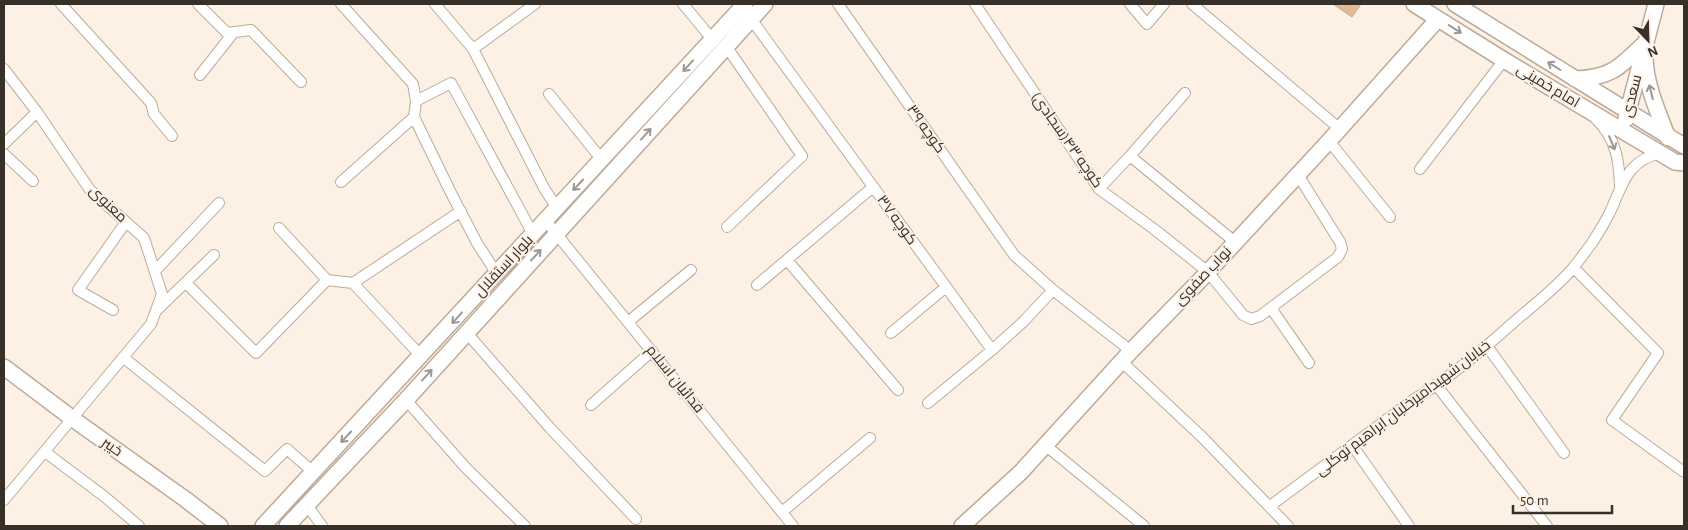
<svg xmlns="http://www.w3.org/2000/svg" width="1688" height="530" viewBox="0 0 1688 530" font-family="'Alegreya Sans',Cairo,sans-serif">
<rect width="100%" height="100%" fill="#fdf1e6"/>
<!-- building -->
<path fill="#e5ba92" stroke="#bca997" d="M1333,4H1361L1352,17Z"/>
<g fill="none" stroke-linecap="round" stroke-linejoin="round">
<defs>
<path id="street" d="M61,4L151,103L154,114L172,136
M198,4L227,33L251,30L301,82
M341,4L413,84L416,101L414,117L451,193L477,243L497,274
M435,4L473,49L544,188L557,208
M683,4L712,39
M838,4L1014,255L1053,290L1131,351
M975,4L1099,189L1154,229L1208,272L1243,315L1251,319L1260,316L1338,257L1342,249L1340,242L1298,175
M1130,4L1147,24L1164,4
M1192,4L1340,129
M751,19L992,350L1023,322L1053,290
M726,46L802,156L727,227
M473,49L535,4
M4,69L37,112L90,190L144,238L162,294L151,324L4,500
M200,75L234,32
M549,94L602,160
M416,101L451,83L533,234
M1596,119C1616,139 1619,159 1620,186
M1329,141L1390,217
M4,144L37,112
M4,154L33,181
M1130,156L1235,242
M1420,169L1504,60
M341,182L414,117
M1099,189L1130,156L1185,93
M546,221L793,526
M279,228L327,280
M787,260L898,390
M1574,268L1658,353L1612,420L1684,472
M155,271L219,203
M186,283L256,353L327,280L353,283
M757,285L873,187
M1271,308L1309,363
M113,310L78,290L126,222
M157,310L214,255
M628,322L691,270
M466,332L550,428L636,519
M891,333L946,287
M1487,346L1564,453
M421,356L353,283L461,211
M124,358L265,471L287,449L313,472
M1121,361L1202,437L1288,526
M1437,386L1547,526
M406,400L466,468L525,526
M928,403L992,350
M591,405L652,351
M1045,445L1144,526
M1352,445L1409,526
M45,452L105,497L139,526
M307,505L322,526
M1270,506L1413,400C1450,378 1483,350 1515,321C1535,304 1557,287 1574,267C1580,259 1586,251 1592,243C1599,232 1606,221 1611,210C1623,183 1628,160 1661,153
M782,512L870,438"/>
<path id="secondary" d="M1414,4L1504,60L1675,162L1684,163
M1455,4L1684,146
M1645,58C1646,86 1658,112 1668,138
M1575,79C1611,78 1620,67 1645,43
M1626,119L1656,4
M4,367L73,419L185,499L220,526
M263,526L745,4
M287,526L406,400L765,4
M962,526L1021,472L1131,351L1208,272L1329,141L1438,19"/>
</defs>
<!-- street casing -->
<use href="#street" stroke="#bdaa98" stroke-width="12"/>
<!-- secondary casing -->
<use href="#secondary" stroke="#bdaa98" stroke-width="18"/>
<!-- street -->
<use href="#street" stroke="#fff" stroke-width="10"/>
<!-- secondary -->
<use href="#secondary" stroke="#fff" stroke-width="15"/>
</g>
<!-- one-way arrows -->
<defs><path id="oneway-shaft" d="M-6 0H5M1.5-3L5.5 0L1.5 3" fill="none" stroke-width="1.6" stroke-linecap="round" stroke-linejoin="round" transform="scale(1.25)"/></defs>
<g stroke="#9b9894">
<use href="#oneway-shaft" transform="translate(1455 29) rotate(32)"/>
<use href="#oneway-shaft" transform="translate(688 66) rotate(132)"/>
<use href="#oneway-shaft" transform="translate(1554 66) rotate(-148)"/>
<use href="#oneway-shaft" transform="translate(1651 92) rotate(-104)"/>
<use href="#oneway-shaft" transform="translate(646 134) rotate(-48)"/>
<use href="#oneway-shaft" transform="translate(1612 143) rotate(67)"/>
<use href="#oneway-shaft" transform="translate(578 185) rotate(133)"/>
<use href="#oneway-shaft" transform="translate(536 255) rotate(-48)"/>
<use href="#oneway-shaft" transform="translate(457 318) rotate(132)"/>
<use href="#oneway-shaft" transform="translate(427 375) rotate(-48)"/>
<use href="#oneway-shaft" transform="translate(346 437) rotate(133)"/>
</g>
<g text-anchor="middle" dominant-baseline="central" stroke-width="4" stroke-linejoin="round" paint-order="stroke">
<!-- street labels -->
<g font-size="15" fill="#373029" stroke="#fdf1e6">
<text transform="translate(1548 86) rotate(31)">امام خمینی</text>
<text transform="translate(1632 96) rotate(-76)">سعدی</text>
<text transform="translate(926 129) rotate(55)">کوچه ۳۹</text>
<text transform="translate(1067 140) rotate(55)">کوچه ۴۳(سجادی)</text>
<text transform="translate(108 204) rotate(44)">معنوی</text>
<text transform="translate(897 220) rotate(54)">کوچه ۳۷</text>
<text transform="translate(504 266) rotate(-47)">بلوار استقلال</text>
<text transform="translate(1203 276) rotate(-46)">نواب صفوی</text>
<text transform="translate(675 379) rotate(51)">فدائیان اسلام</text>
<text transform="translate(1403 408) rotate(-37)">خیابان شهیدامیرخلبان ابراهیم توکلی</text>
<text transform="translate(112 447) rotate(35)">خیبر</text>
</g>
</g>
<!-- border -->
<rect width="1688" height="530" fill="none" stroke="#373029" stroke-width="10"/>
<!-- north arrow -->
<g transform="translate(1648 40) rotate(157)" stroke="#fdf1e6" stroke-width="4" paint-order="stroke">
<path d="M0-4L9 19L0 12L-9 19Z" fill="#373029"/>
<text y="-8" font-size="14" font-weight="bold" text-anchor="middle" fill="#373029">N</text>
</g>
<!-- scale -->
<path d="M1513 505v8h99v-8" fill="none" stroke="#373029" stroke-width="2.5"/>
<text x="1520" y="505" font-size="15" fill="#373029" stroke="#fdf1e6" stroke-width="4" paint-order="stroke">50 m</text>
</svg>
